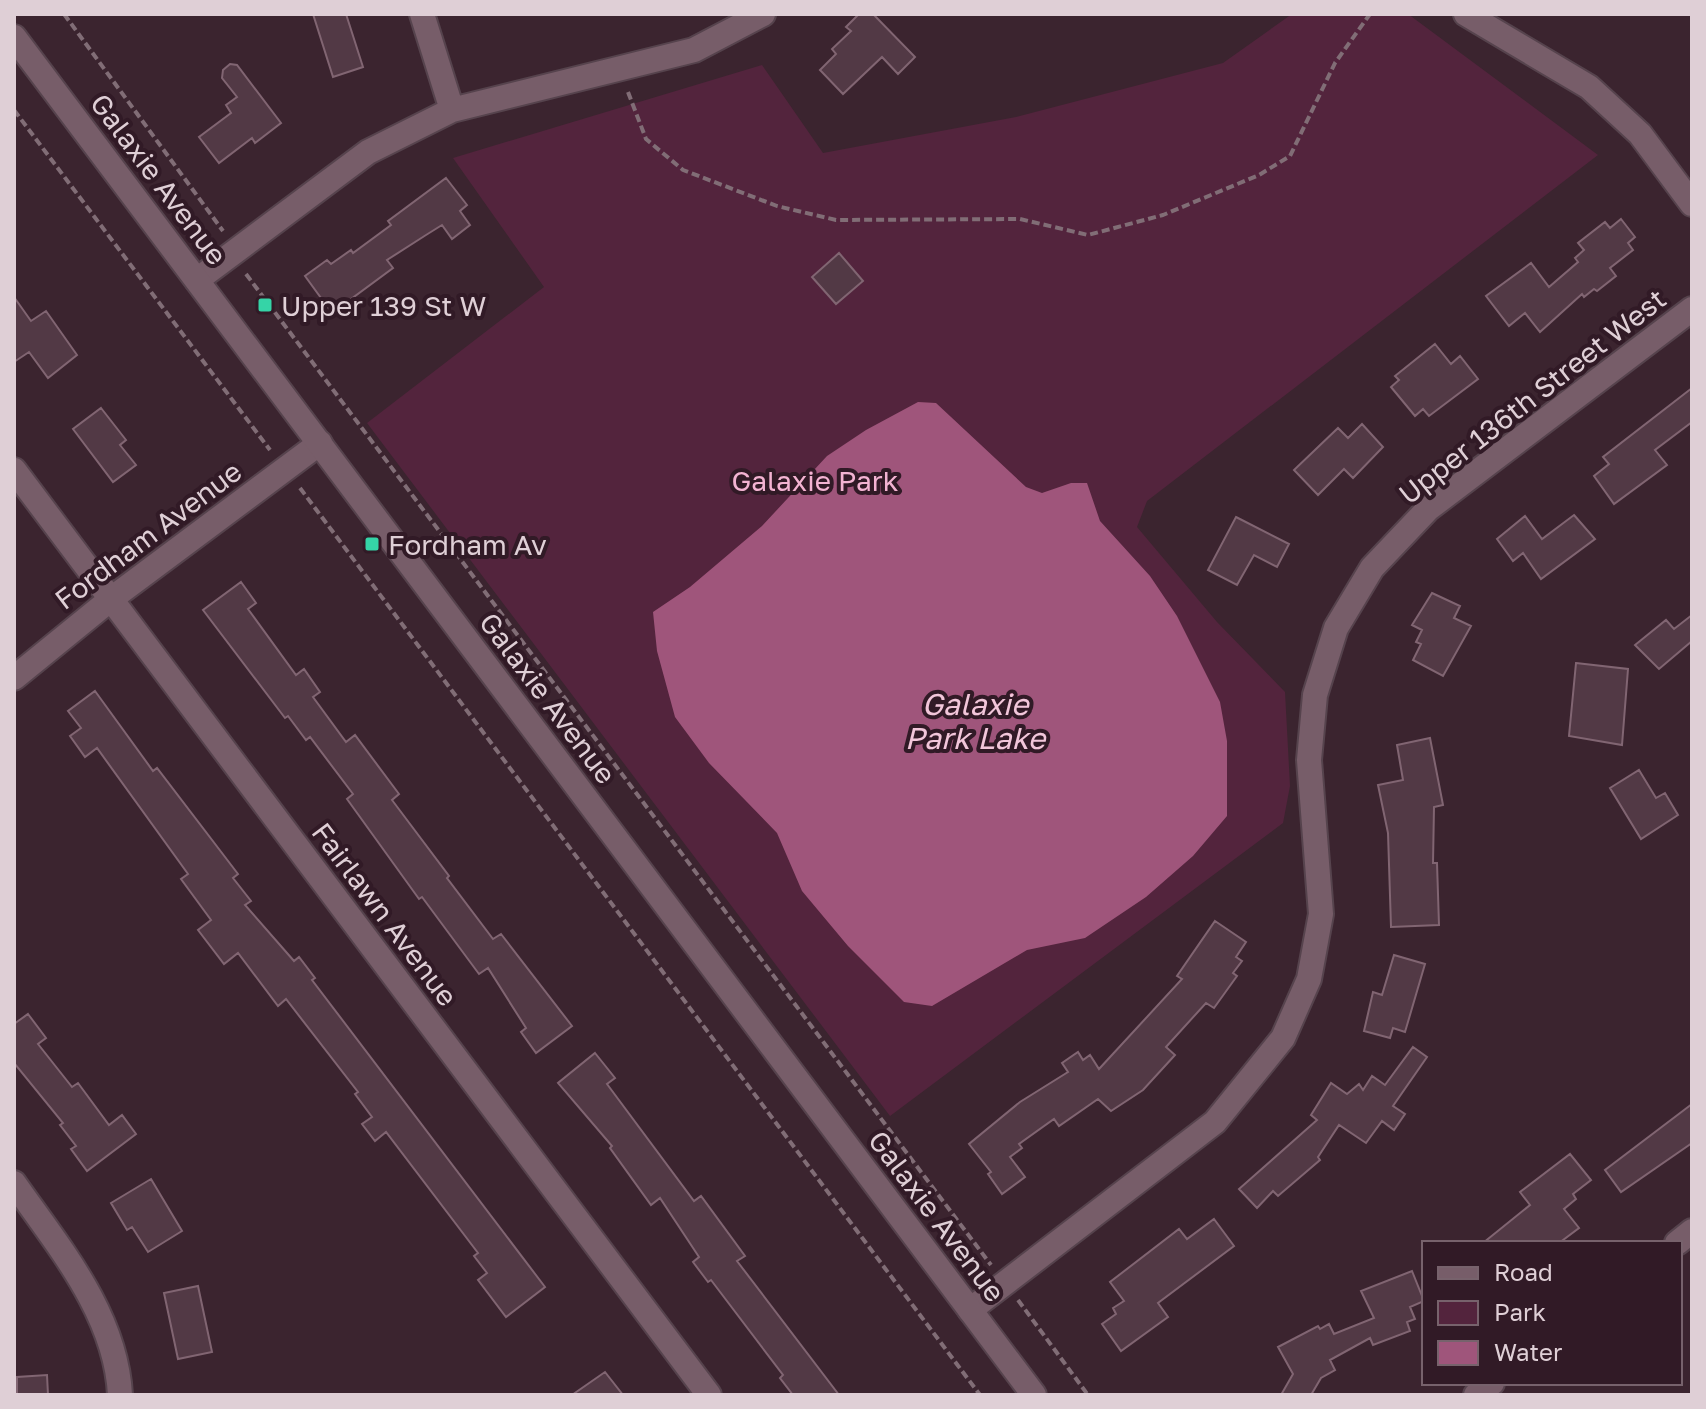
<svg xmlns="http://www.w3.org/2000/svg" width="1706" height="1409" viewBox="0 0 1706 1409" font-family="'Golos Text',sans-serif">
<rect width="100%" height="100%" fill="#3b242f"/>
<!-- green -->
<path fill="#53243d" d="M1292,14H1408L1598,155L1147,501L1137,527L1217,622L1285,692L1290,786L1283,823L890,1116L367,423L544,287L453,158L762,65L823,153L1016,117L1223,63Z"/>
<!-- water -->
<path fill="#9f557b" d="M918,402L936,403L1026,487L1042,493L1071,483H1087L1100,521L1150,576L1177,616L1220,702L1227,741V816L1193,856L1146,897L1085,938L1027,950L932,1006L904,1002L848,946L802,891L777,833L709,763L675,717L657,651L653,612L690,587L762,526L827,456L866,430Z"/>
<!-- building -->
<path fill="#523945" stroke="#816572" stroke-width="2" d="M313,14H346L363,67L333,77Z
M859,14H873L915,57L898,74L882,57L843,94L820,70L836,54L832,49L851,31L846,27Z
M230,64L237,65L281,123L255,143L252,138L219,163L199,137L231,113L226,105L237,97L222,78L223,70Z
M446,178L467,205L460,211L470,225L452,239L442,225L426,235L387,260L393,268L332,313L305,276L327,260L331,264L351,250L353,253L391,225L388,221Z
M1621,219L1635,237L1628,243L1633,250L1610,268L1616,276L1597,291L1594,289L1584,297L1582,294L1540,332L1525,313L1509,326L1486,296L1531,263L1549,287L1578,262L1575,258L1584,250L1578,243L1605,222L1610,228Z
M839,253L863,281L836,304L812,277Z
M14,297L31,321L46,311L77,355L48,378L29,352L14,362Z
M1435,344L1451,364L1460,356L1478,379L1429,416L1423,409L1415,416L1391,387L1399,380L1395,376Z
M1692,388V422L1655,450L1667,465L1614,504L1594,476L1609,464L1603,457Z
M101,408L126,440L120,445L136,465L113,482L73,429Z
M1362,424L1383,447L1353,478L1344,469L1318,495L1294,470L1338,428L1348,438Z
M1574,515L1595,539L1541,579L1523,553L1513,561L1497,539L1525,516L1542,539Z
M1236,517L1289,544L1277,567L1254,555L1237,585L1208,570Z
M241,582L256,603L248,609L296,675L304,669L320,692L313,697L346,742L355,735L399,794L392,800L449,876L447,878L493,939L501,934L572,1026L536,1053L521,1032L526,1028L488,968L479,974L422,897L419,899L347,799L353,794L310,737L306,740L288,716L285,718L203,610Z
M1432,593L1460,606L1454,618L1471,626L1443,676L1413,660L1421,644L1416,642L1422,630L1412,625Z
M1692,615V641L1659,669L1635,645L1666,620L1674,629Z
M1576,663L1628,669L1622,745L1569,736Z
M95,691L153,771L157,768L238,874L233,878L251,901L245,905L294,961L299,957L315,978L312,980L545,1287L506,1317L478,1280L487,1273L474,1256L478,1253L386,1132L375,1141L362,1124L372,1117L355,1094L358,1092L286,999L278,1006L238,953L224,964L198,930L211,920L181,879L188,874L97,748L85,757L70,736L81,728L68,711Z
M1430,738L1443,805L1434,807L1433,863H1437L1439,925L1391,927L1388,833L1378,785L1403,780L1397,745Z
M1639,770L1656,798L1665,793L1678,815L1641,839L1610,788Z
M1215,921L1246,942L1236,957L1242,961L1233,973L1237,976L1214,1008L1206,1003L1166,1047L1175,1055L1143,1090L1111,1111L1098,1099L1059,1126L1054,1119L1019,1144L1022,1148L1010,1157L1025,1177L1002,1194L988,1174L991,1172L969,1144L1020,1102L1068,1072L1062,1063L1078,1052L1083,1060L1090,1055L1099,1069L1182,979L1177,976Z
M1394,955L1425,964L1405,1032L1393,1028L1390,1038L1364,1031L1373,992L1382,995Z
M28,1014L46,1038L38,1044L72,1087L78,1083L109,1125L122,1115L136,1134L87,1171L71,1149L76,1146L60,1125L63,1123L14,1063V1024Z
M1413,1047L1427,1057L1393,1106L1405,1114L1394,1130L1382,1121L1366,1143L1339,1125L1318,1157L1320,1160L1278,1196L1273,1191L1257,1208L1239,1189L1317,1120L1311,1115L1331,1083L1347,1094L1359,1084L1363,1090L1372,1076L1385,1085Z
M595,1053L615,1078L607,1084L694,1201L701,1196L745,1256L737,1261L839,1395H793L780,1378L783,1375L711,1280L708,1282L693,1262L699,1257L660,1198L651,1205L610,1148L612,1146L558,1083Z
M1692,1104V1143L1621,1192L1605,1170Z
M1570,1154L1591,1180L1573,1194L1576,1199L1564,1209L1579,1228L1559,1243H1483L1530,1205L1520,1192Z
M151,1179L182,1231L148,1252L132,1227L127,1230L111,1203Z
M1214,1219L1234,1246L1158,1303L1168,1317L1121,1351L1102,1324L1116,1314L1113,1308L1124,1301L1110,1282L1179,1229L1187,1239Z
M1412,1271L1424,1301L1410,1307L1415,1319L1407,1322L1410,1331L1373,1345L1370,1338L1330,1360L1335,1370L1321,1378L1311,1395H1281L1293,1374L1278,1347L1318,1326L1320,1329L1329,1324L1334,1334L1374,1318L1361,1291Z
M198,1286L212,1352L178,1359L164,1293Z
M605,1372L623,1395H572Z
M47,1375L48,1395H17V1377Z"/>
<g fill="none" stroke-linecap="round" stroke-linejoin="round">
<defs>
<path id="street" d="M422,14L452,110
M1466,14L1589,87L1640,134L1692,204
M197,280L368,152L452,110L694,50L763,14
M14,470L709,1395
M14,678L111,599L320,443
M14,1183C58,1246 116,1314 120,1395
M1677,1243L1692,1231
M970,1310L1215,1122L1283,1038L1309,979L1321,914L1309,760L1315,695L1336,628L1372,568L1428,509L1692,309
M1476,1395L1492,1383"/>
<path id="secondary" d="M14,37L1034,1395"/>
</defs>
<!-- street casing -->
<use href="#street" stroke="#56434d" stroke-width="28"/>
<!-- secondary casing -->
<use href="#secondary" stroke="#56434d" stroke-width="28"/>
<!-- path -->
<path stroke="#816d76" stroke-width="4" stroke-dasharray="8 4" stroke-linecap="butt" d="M64,14L223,231
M628,92L646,139L683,170L777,206L836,220L1020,219L1088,235L1163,215L1259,175L1290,156L1335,63L1370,14
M14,110L270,450
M246,274L991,1265
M300,488L980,1395
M1018,1300L1088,1395"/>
<!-- street -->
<use href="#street" stroke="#775d69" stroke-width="24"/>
<!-- secondary -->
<use href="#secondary" stroke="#775d69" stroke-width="24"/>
</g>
<!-- markers -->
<g fill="#35d4a7" stroke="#311a26" stroke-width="3">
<rect x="257" y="297" width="16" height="16" rx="4"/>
<rect x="364" y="536" width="16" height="16" rx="4"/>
</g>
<g text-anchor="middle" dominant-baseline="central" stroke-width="8" stroke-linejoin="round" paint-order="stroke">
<!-- street labels -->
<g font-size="28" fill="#dfcfd6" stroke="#311a26">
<text transform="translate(159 179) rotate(53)">Galaxie Avenue</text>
<text transform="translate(1532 396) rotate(-38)">Upper 136th Street West</text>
<text transform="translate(148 535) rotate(-37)">Fordham Avenue</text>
<text transform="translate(548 698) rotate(53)">Galaxie Avenue</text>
<text transform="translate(385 914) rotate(53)">Fairlawn Avenue</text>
<text transform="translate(937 1216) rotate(53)">Galaxie Avenue</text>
</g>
<!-- poi labels -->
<g font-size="28" fill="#dfcfd6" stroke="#311a26" text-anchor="start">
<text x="281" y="305">Upper 139 St W</text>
<text x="388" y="544">Fordham Av</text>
</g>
<!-- park labels -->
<g font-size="28" fill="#f3b3d2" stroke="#311a26">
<text x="815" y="480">Galaxie Park</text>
</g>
<!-- water labels -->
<g font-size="30" font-style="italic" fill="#f2c6da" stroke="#311a26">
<text x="975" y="704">Galaxie<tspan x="975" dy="34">Park Lake</tspan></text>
</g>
</g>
<!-- border -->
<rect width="1706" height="1409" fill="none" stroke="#dfcfd6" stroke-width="32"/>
<!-- legend -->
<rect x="1422" y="1241" width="260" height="144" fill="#311a26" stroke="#77626c" stroke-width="2"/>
<rect x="1438" y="1267" width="40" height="12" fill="#775d69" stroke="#77626c" stroke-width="2"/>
<text x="1494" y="1281" font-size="24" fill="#dfcfd6">Road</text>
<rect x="1438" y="1301" width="40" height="24" fill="#53243d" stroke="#77626c" stroke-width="2"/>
<text x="1494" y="1321" font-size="24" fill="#dfcfd6">Park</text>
<rect x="1438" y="1341" width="40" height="24" fill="#9f557b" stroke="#77626c" stroke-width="2"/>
<text x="1494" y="1361" font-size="24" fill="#dfcfd6">Water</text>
</svg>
